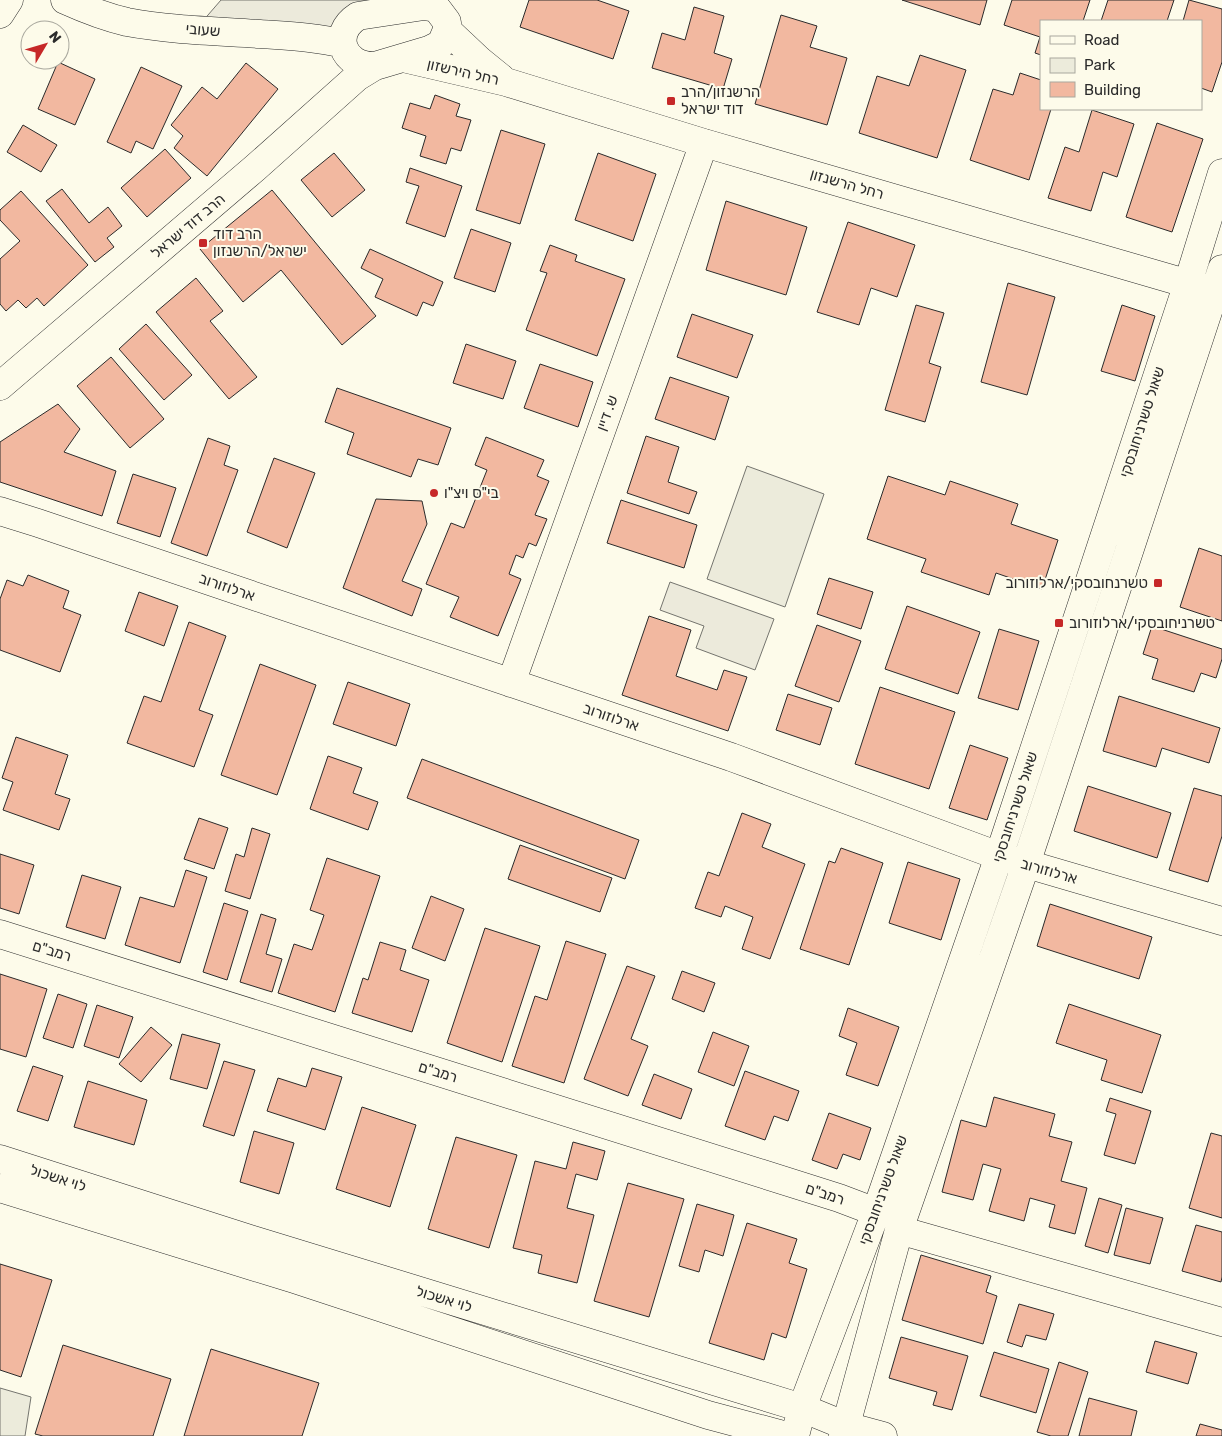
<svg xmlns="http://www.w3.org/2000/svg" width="1222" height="1436" viewBox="0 0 1222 1436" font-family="Rubik,Heebo,sans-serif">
<rect width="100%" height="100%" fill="#fdfbea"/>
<!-- green -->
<path fill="#ecebdb" stroke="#74746e" d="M747,466L824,494L785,607L707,579Z
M0,1388L31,1397L25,1436H0Z"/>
<!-- parking -->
<path fill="#eceadb" stroke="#74746e" d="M221,0H396L346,27L195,30Z
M670,582L774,619L755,670L696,648L704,626L660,610Z"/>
<!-- building -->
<path fill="#f2b8a0" stroke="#2b2b2b" d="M529,0H597L629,11L613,59L520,27Z
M902,0H987L980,25Z
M1012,0H1090L1083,21H1041V55L1035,53L1040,37L1004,25Z
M1108,0H1174L1167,21H1101Z
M1189,0L1222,9V62L1212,92L1201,88V21H1183Z
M694,7L724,16L714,53L732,59L723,89L652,68L662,33L685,40Z
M781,15L817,26L810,47L847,58L827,125L755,104Z
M920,55L966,70L937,158L859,133L877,76L909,86Z
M58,62L95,79L75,125L38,109Z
M246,63L278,89L207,176L174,148L183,136L171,125L202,87L217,99Z
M141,67L182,86L153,149L136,141L131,153L107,142Z
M1020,73L1041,80V109H1051L1029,180L970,160L993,89L1013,95Z
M435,95L460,104L456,116L471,120L461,151L451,148L446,164L420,156L426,136L402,128L410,103L430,109Z
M1092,110L1134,124L1117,177L1103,172L1091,211L1048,198L1065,147L1079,152Z
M1157,123L1203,139L1172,232L1126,217Z
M23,125L57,145L41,172L7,152Z
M501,130L545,144L520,224L476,210Z
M165,149L191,178L147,217L121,188Z
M334,153L365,190L332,217L301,180Z
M598,153L656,174L633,241L575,220Z
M410,168L462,186L445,237L406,223L419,186L406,182Z
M62,189L89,223L108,207L122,226L107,238L114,247L95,262L46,201Z
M272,190L376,316L342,345L281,270L243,302L200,249Z
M21,191L88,265L44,306L37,298L26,308L18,300L6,311L0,304V259L20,241L0,220V210Z
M726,201L807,227L786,295L706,270Z
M848,222L915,245L897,297L871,288L859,325L817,312Z
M471,229L511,243L495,292L454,278Z
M550,245L577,255L575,261L625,279L597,356L526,330L547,273L540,271Z
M370,249L443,282L433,306L423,302L417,316L375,297L383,279L361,268Z
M196,278L223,311L210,321L257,377L229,399L156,312Z
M1008,283L1055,297L1027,395L981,382Z
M916,305L944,313L929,363L941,367L925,422L885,410Z
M1122,305L1155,316L1135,381L1101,371Z
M692,314L753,335L737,378L677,357Z
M146,324L192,375L164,400L119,349Z
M466,344L516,361L503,399L453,383Z
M111,357L164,419L130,448L77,386Z
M540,364L593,382L578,427L524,408Z
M670,377L729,397L715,440L655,419Z
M337,388L451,428L438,465L418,459L411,477L347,454L354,433L325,422Z
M58,404L80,429L64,452L116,471L102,516L0,482V442Z
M646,436L679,447L668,482L697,492L689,514L627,493Z
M486,437L544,460L537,476L549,481L535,515L547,519L536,546L529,543L523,558L516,555L509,574L521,579L498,636L450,617L459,597L426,584L451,523L464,528L487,470L475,465Z
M208,438L230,446L224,465L238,470L207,556L171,543Z
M274,458L315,473L287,548L247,532Z
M133,474L176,488L160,537L117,523Z
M888,476L945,495L950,481L1018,504L1011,524L1058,540L1042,589L996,573L989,595L921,572L926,559L867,539Z
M376,499L422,501L427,524L402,581L422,589L412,616L343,588Z
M621,500L697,525L684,568L607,543Z
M1199,548L1222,556V621L1180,607Z
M28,575L69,591L63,608L81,615L60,672L0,650V599L7,580L23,586Z
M829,578L873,592L861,629L817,614Z
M139,592L178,606L164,646L125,631Z
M907,606L980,632L958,694L885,669Z
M649,616L691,630L676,676L717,690L724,670L747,677L728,731L622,695Z
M189,622L226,636L199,710L213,715L194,767L127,743L144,696L161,702Z
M817,625L861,641L839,702L795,686Z
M1152,626L1222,649V659L1216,678L1201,673L1194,692L1152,679L1158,659L1143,654Z
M999,629L1039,641L1018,710L978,698Z
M260,664L316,685L277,795L221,775Z
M348,682L410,704L396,746L333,724Z
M880,687L955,712L929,789L855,764Z
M788,694L832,708L820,745L776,730Z
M1119,696L1220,728L1209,763L1162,748L1156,767L1103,751Z
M16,737L68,755L55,794L70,799L59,830L3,810L13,782L2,778Z
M970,745L1008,758L987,820L949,808Z
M328,756L362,768L353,793L378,802L368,830L310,809Z
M422,759L639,840L625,879L407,798Z
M1088,786L1171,813L1157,858L1074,831Z
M1194,788L1222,796V836L1208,882L1169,870Z
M742,813L771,824L762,847L805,864L770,959L742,949L753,917L725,906L721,917L695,908L708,872L719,876Z
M199,818L228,828L214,869L184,859Z
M252,828L270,834L250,899L225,891L236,854L244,857Z
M520,845L612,878L600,912L508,879Z
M841,848L883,863L849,965L800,949L829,861L835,863Z
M0,854L34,865L19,914L0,908Z
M327,858L380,876L335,1012L278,993L294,944L312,950L324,915L310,910Z
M908,862L960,879L941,940L889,923Z
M186,870L207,877L180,963L125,945L140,897L174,907Z
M82,875L121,887L105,939L66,927Z
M431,896L464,909L445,961L412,948Z
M224,903L248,911L227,980L203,972Z
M1050,904L1152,937L1139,979L1037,946Z
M261,914L276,919L266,954L282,959L272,992L240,982Z
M485,928L540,946L502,1062L447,1043Z
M566,941L606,954L564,1083L512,1066L535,996L547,1000Z
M380,942L406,950L400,970L429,980L412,1032L352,1013L363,978L368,980Z
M627,966L655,976L631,1039L648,1046L628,1096L584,1079Z
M682,971L715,983L704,1012L672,999Z
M0,974L47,989L26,1057L0,1049Z
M58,994L87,1004L73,1048L43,1038Z
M1069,1004L1161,1035L1142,1093L1101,1080L1107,1060L1056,1043Z
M97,1005L133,1017L119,1058L84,1046Z
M848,1008L899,1027L878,1086L846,1075L857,1043L839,1036Z
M151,1027L172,1045L141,1082L119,1064Z
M713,1032L749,1046L734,1086L698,1072Z
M182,1034L220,1044L207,1089L170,1079Z
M224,1061L255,1070L234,1136L203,1126Z
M33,1066L63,1076L48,1121L17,1111Z
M312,1068L342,1077L325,1130L267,1111L278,1078L306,1087Z
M745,1071L799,1091L788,1121L774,1116L765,1140L725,1126Z
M654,1074L692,1089L681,1119L642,1105Z
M88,1081L147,1100L134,1145L74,1127Z
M994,1097L1055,1114L1049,1136L1072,1142L1061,1181L1087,1188L1075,1234L1049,1227L1055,1205L1030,1198L1024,1221L989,1211L1001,1169L983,1164L973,1200L942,1192L961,1120L986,1127Z
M1110,1098L1151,1111L1135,1164L1104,1155L1116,1114L1106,1111Z
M362,1107L416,1125L390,1207L336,1189Z
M829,1113L871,1128L860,1160L843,1154L837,1169L812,1160Z
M254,1131L294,1143L279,1194L240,1182Z
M1211,1133L1222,1136V1218L1189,1208Z
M456,1137L517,1155L489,1248L428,1229Z
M573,1142L605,1151L597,1180L576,1174L567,1208L594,1215L577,1283L538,1273L542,1255L513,1248L535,1161L566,1169Z
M628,1183L684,1199L649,1317L594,1301Z
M1099,1198L1122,1205L1108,1253L1085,1246Z
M697,1204L734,1215L723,1256L705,1250L699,1272L679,1266Z
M1126,1208L1163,1218L1150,1264L1114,1255Z
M747,1223L797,1239L789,1263L807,1269L786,1338L772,1333L764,1360L709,1343Z
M1196,1225L1222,1232V1277L1221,1282L1182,1271Z
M921,1255L991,1276L986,1292L997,1296L983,1344L902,1320Z
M0,1264L52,1280L21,1377L0,1370Z
M1019,1304L1054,1314L1046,1340L1026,1335L1022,1347L1007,1342Z
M901,1337L968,1356L952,1410L933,1405L937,1392L889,1378Z
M1155,1341L1197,1353L1188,1384L1146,1372Z
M63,1345L171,1379L153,1436H43L35,1434Z
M211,1349L319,1383L302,1436H184Z
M994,1352L1049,1369L1036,1413L980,1396Z
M1059,1362L1088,1372L1068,1436H1051L1037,1432Z
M1089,1398L1137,1411L1131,1436H1079Z
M1200,1424L1222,1430V1436H1196Z"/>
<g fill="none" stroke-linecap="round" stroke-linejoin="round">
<defs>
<path id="minor" d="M65,0C85,9 105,17 127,22C170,30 215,31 260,34C288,36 316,37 343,44
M424,6L432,7L438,10L447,22V30L441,44L429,50L375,66C343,67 330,34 358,16Z
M0,14L9,0
M447,30L480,61L501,78
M403,58L506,82L704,143L1206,289
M0,386L255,168L357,77L375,66
M0,511L38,523L731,757L999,856L1222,921
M511,683L704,143
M0,934L839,1198L876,1212
M0,1159L250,1239L802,1408L846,1426L883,1436
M0,1188L294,1279L708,1415L787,1436
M899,1230L1222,1322
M795,1436L802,1408L876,1212L999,856L1188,283L1222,173
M843,1436L899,1230L1026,864L1222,269"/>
</defs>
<!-- minor casing -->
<use href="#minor" stroke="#2b2b2b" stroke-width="29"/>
<!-- minor -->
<use href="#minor" stroke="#fdfbea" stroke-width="28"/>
</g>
<!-- markers -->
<g fill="#c62828" stroke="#fdfbea" stroke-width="2">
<rect x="666" y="96" width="10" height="10" rx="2.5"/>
<rect x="198" y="238" width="10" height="10" rx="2.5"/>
<circle cx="434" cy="493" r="5"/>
<rect x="1153" y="578" width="10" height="10" rx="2.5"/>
<rect x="1054" y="618" width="10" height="10" rx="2.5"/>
</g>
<g text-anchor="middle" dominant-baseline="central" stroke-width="4" stroke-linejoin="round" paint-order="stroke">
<!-- street labels -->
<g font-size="15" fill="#2b2b2b" stroke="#fdfbea">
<text transform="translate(203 30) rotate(5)">שעובי</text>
<text transform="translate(463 72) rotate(13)">רחל הירשזון</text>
<text transform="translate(847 184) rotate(16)">רחל הרשנזון</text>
<text transform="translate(188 226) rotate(-40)">הרב דוד ישראל</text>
<text transform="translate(607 413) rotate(-70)">ש. דיין</text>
<text transform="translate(1142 422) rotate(-72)">שאול טשרניחובסקי</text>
<text transform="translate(227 587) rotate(19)">ארלוזורוב</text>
<text transform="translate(611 717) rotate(19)">ארלוזורוב</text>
<text transform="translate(1015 807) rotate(-72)">שאול טשרניחובסקי</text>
<text transform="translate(1049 871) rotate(16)">ארלוזורוב</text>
<text transform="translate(52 951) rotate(17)">רמב"ם</text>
<text transform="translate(438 1072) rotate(17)">רמב"ם</text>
<text transform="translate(58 1178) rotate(18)">לוי אשכול</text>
<text transform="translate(883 1190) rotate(-70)">שאול טשרניחובסקי</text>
<text transform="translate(825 1194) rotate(18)">רמב"ם</text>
<text transform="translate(444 1299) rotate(17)">לוי אשכול</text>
</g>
<!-- poi labels -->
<g font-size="15" fill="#2b2b2b" stroke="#fdfbea" text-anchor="start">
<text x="681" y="92">הרשנזון/הרב<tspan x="681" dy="17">דוד ישראל</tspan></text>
<text x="213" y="234">הרב דוד<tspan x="213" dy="17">ישראל/הרשנזון</tspan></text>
<text x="444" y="493">בי"ס ויצ"ו</text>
<text x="1148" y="583" text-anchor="end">טשרנחובסקי/ארלוזורוב</text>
<text x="1069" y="623">טשרניחובסקי/ארלוזורוב</text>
</g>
</g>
<!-- legend -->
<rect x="1040" y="20" width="162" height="90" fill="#fdfbea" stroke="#a9a89e"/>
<rect x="1050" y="36" width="25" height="8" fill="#fdfbea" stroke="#a9a89e"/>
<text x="1084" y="45" font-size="15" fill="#2b2b2b">Road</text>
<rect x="1050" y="58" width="25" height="15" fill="#ecebdb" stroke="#a9a89e"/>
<text x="1084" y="70" font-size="15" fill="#2b2b2b">Park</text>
<rect x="1050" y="82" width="25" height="15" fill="#f2b8a0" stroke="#a9a89e"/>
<text x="1084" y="95" font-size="15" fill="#2b2b2b">Building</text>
<!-- north arrow -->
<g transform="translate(45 45) rotate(52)"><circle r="24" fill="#fdfbea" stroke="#a9a89e"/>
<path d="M0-4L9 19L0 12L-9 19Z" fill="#c62828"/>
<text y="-8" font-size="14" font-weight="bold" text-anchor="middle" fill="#2b2b2b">N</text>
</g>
</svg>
